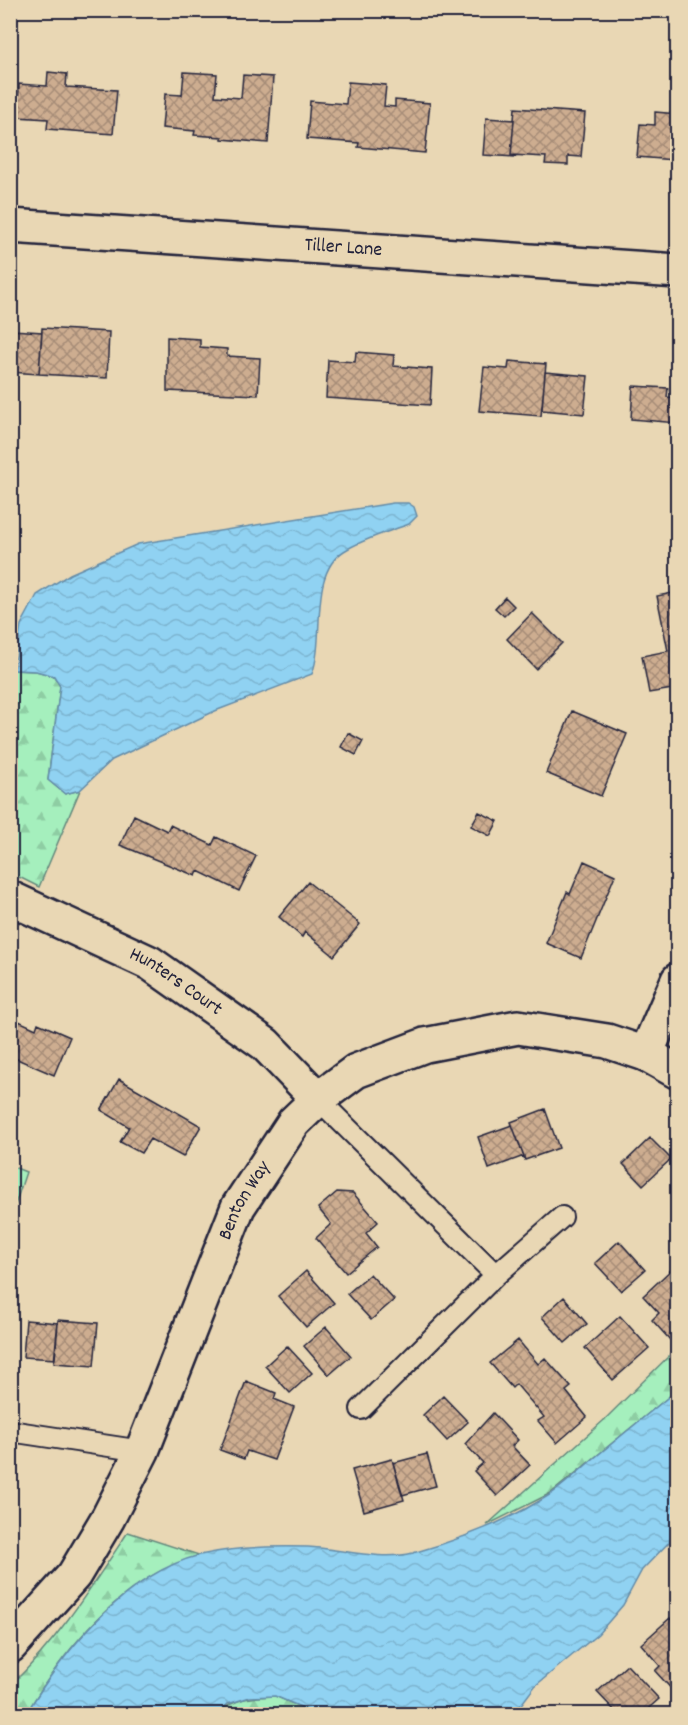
<svg xmlns="http://www.w3.org/2000/svg" width="688" height="1725" viewBox="0 0 688 1725" font-family="Dekko,sans-serif">
<defs>
<pattern id="forest-firs" width="22" height="20" patternUnits="userSpaceOnUse" patternTransform="scale(1.5)"><rect width="22" height="20" fill="#a5efbd"/><path d="M5 1l3.5 6h-7zM16 11l3.5 6h-7z" fill="#8ecda3"/></pattern>
<pattern id="water-waves" width="16" height="10" patternUnits="userSpaceOnUse" patternTransform="scale(1.5)"><rect width="16" height="10" fill="#90d2f2"/><path d="M0 5q4-4 8 0t8 0" fill="none" stroke="#7cb4d0"/></pattern>
<pattern id="building-cross-hatch" width="8" height="8" patternUnits="userSpaceOnUse" patternTransform="scale(1.5)"><rect width="8" height="8" fill="#cdad90"/><path d="M0 0l8 8M0 8l8-8" fill="none" stroke="#a68c77"/></pattern>
</defs>
<rect width="100%" height="100%" fill="#e9d7b4"/>
<filter id="ink" filterUnits="userSpaceOnUse"><feTurbulence type="fractalNoise" baseFrequency=".0167" numOctaves="2"/><feDisplacementMap in="SourceGraphic" scale="12" xChannelSelector="R" yChannelSelector="G"/><feConvolveMatrix kernelMatrix="1 2 1 2 8 2 1 2 1" color-interpolation-filters="sRGB"/></filter>
<g filter="url(#ink)">
<!-- forest -->
<path fill="url(#forest-firs)" stroke="#64887c" stroke-width="1.5" d="M10,670L36,671L54,676L60,686L48,780L65,794L80,790L39,887L11,873Z
M11,1166L26,1172L11,1217Z
M677,1348V1390L551,1493L487,1525L603,1421Z
M128,1532L199,1555C185,1561 170,1566 157,1573C101,1605 58,1660 26,1714H11V1685C58,1640 92,1586 128,1532Z
M275,1696L317,1714H217C234,1698 252,1697 275,1696Z"/>
<!-- water -->
<path fill="url(#water-waves)" stroke="#648ca9" stroke-width="1.5" d="M393,503H408L414,507L417,516L409,524C388,532 363,539 344,551C308,574 326,637 312,674L215,711L112,760L80,790L65,794L48,780L60,686L54,676L36,671L14,670L21,625L37,595L70,574L138,544Z
M677,1390V1534L642,1570L623,1605L598,1634L535,1686L514,1714H317L275,1696L250,1697L228,1704L217,1714H26C63,1652 125,1574 200,1555C233,1547 274,1546 308,1547C341,1549 381,1561 413,1553C459,1540 510,1520 551,1494C565,1484 579,1471 593,1459C621,1436 649,1413 677,1390Z"/>
<!-- building -->
<path fill="url(#building-cross-hatch)" stroke="#22223b" stroke-width="1.5" d="M48,72L67,74L66,87L117,90L113,134L47,129L48,119L17,117L19,84L47,86Z
M184,72L217,74L215,96L241,98L243,75L273,77L268,143L222,139V137L194,135L195,131L162,128L165,94L182,95Z
M348,82L386,85L384,106L395,107V100L430,103L425,153L358,147L359,143L307,139L310,101L346,104Z
M515,108L585,113L581,157L568,156V165L545,164L546,157L511,155Z
M655,112L678,114L674,160L637,157L640,124L655,125Z
M486,118L514,120L511,155L516,157L483,155Z
M42,328L109,332L107,378L39,374Z
M12,330L42,332L39,374L10,372Z
M167,337L200,339V347L227,349V356L260,358L258,395L167,391Z
M356,352L394,355L393,366L432,369L430,405L326,398L328,360L355,362Z
M509,361L546,364L541,416L479,411L484,367L508,369Z
M545,372L588,376L584,414L542,410Z
M633,386L668,388L667,397L678,398V423L631,419Z
M678,592V688L649,693L642,656L668,651L657,596Z
M505,597L514,606L504,616L495,608Z
M532,613L562,643L536,669L507,639Z
M572,711L627,734L601,796L546,773Z
M348,733L363,741L356,755L341,747Z
M479,812L498,821L490,836L471,826Z
M134,815L167,831L170,825L212,845L216,837L256,856L239,891L198,871L196,876L120,845Z
M584,861L615,875L581,958L546,943L567,892L570,894Z
M308,882L360,924L334,956L305,932L302,937L279,917Z
M10,1017L36,1029L38,1023L70,1037L54,1075L10,1056Z
M119,1079L201,1126L183,1157L150,1139L141,1153L120,1142L129,1127L101,1110Z
M545,1109L559,1148L525,1160L511,1122Z
M512,1125L524,1156L489,1169L478,1137Z
M650,1138L671,1159L643,1185L623,1164Z
M337,1192L353,1193L378,1222L366,1233L377,1247L346,1273L316,1238L331,1224L318,1208Z
M619,1241L645,1270L621,1291L595,1263Z
M673,1268L678,1272V1335L671,1341L652,1320L659,1313L643,1296Z
M306,1271L334,1303L306,1327L278,1296Z
M370,1274L394,1300L371,1320L347,1294Z
M564,1297L587,1324L565,1343L542,1317Z
M620,1316L649,1348L613,1380L585,1348Z
M26,1320L58,1323L55,1359L23,1357Z
M58,1320L98,1323L94,1366L54,1363Z
M326,1327L351,1356L329,1375L304,1346Z
M518,1340L538,1364L545,1358L571,1387L566,1391L587,1417L557,1443L538,1421L544,1417L516,1384L512,1388L490,1363Z
M287,1346L312,1373L290,1393L265,1366Z
M246,1381L276,1393L274,1399L294,1407L274,1460L247,1451L244,1459L220,1450Z
M443,1396L468,1422L447,1441L423,1415Z
M493,1413L518,1440L512,1446L530,1465L497,1496L474,1471L483,1463L465,1444Z
M427,1454L436,1486L402,1495L393,1463Z
M392,1459L404,1500L364,1511L352,1470Z
M670,1618L678,1627V1696L655,1671L660,1666L641,1644Z
M627,1665L659,1699L642,1714H618L597,1692Z"/>
<g fill="none" stroke-linecap="round" stroke-linejoin="round">
<defs>
<path id="lane" d="M318,1099L496,1275
M361,1409L496,1275L562,1217
M10,1431L142,1451"/>
<g id="street">
<path id="s1" d="M10,226L678,271"/>
<path id="s2" d="M10,898L150,963L265,1044L318,1099"/>
<path d="M646,1054L678,980"/>
<path id="s3" d="M10,1646L74,1575L108,1518L142,1451L238,1207L294,1122L318,1099L356,1071L425,1045L518,1027L607,1041L646,1054L678,1072"/>
</g>
</defs>
<!-- lane casing -->
<use href="#lane" stroke="#22223b" stroke-width="24"/>
<!-- street casing -->
<use href="#street" stroke="#22223b" stroke-width="38"/>
<!-- lane -->
<use href="#lane" stroke="#e9d7b4" stroke-width="20"/>
<!-- street -->
<use href="#street" stroke="#e9d7b4" stroke-width="33"/>
</g>
</g>
<g text-anchor="middle" dominant-baseline="central" stroke-width="5" stroke-linejoin="round" paint-order="stroke">
<!-- street labels -->
<g font-size="20" fill="#22223b" stroke="#e9d7b4">
<text stroke="none"><textPath href="#s1" startOffset="334">Tiller Lane</textPath></text>
<text stroke="none"><textPath href="#s2" startOffset="186">Hunters Court</textPath></text>
<text stroke="none"><textPath href="#s3" startOffset="508">Benton Way</textPath></text>
</g>
</g>
<!-- margin -->
<rect width="688" height="1725" fill="none" stroke="#e9d7b4" stroke-width="36"/>
<rect x="18" y="18" width="652" height="1689" fill="none" stroke="#22223b" stroke-width="2" filter="url(#ink)"/>
</svg>
